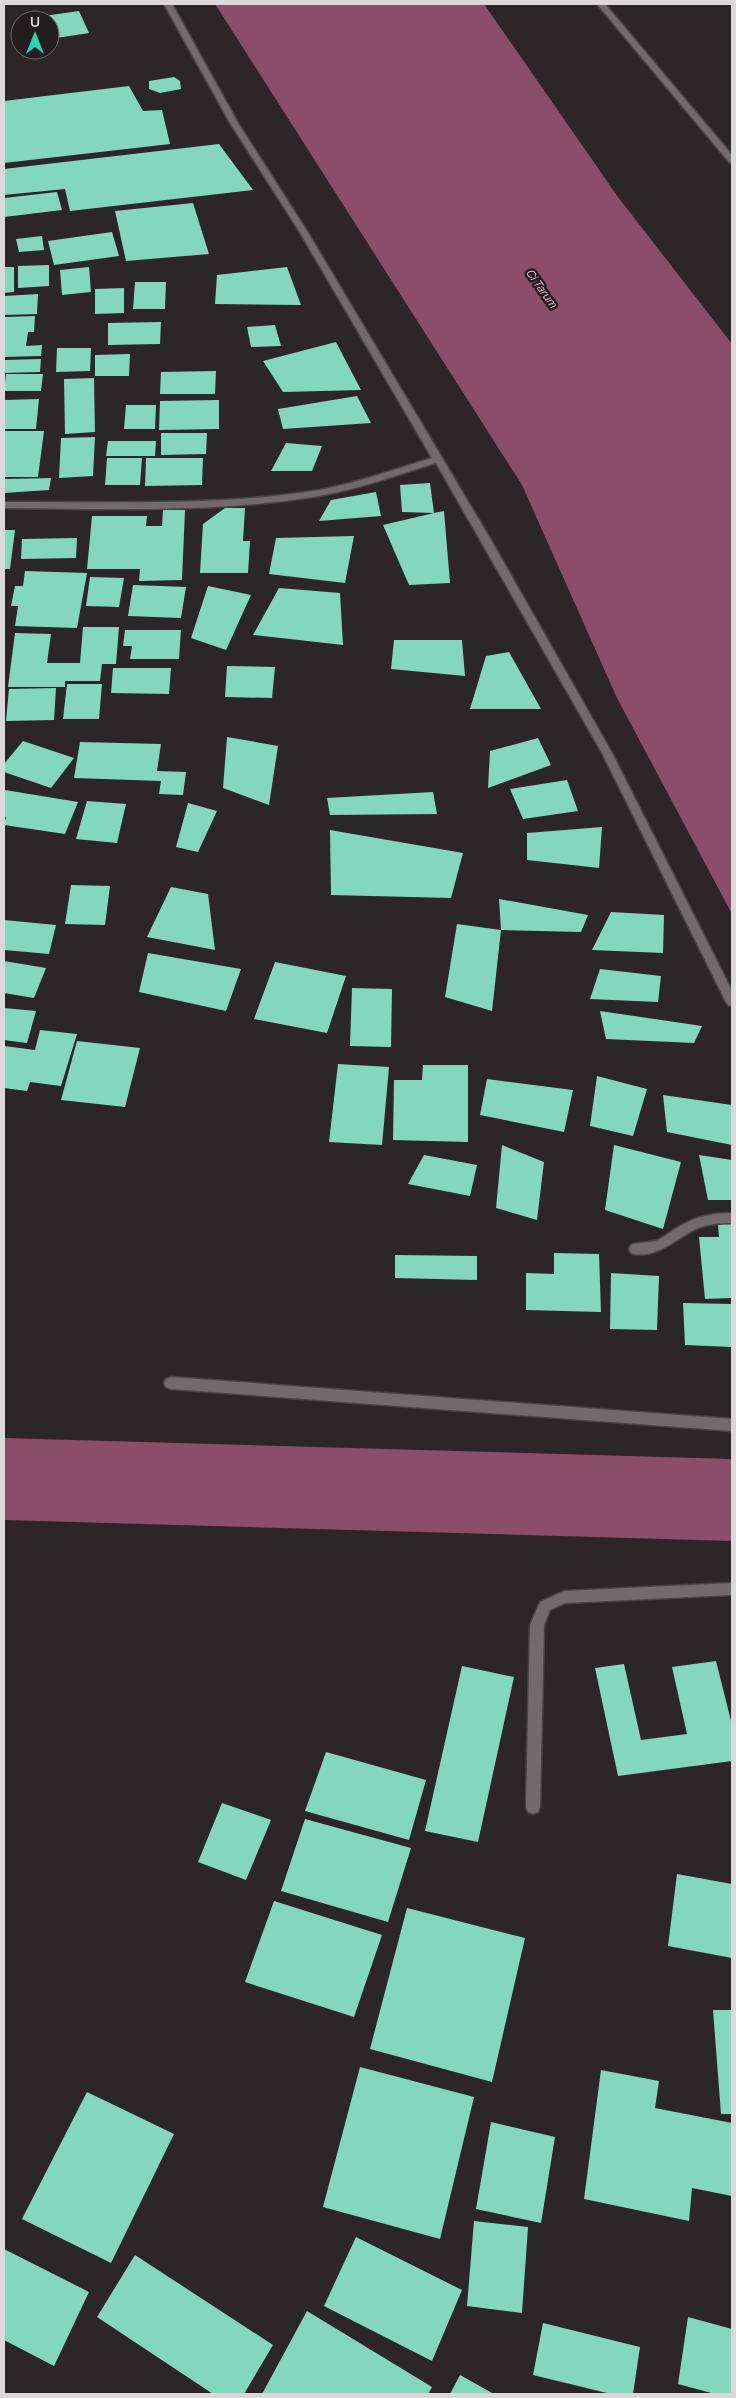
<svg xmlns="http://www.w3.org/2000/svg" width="736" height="2398" viewBox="0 0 736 2398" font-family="Manrope,sans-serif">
<rect width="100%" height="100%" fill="#2d2629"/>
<!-- water -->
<path fill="#8b4d68" d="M215,4H484L618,197L732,344V914L617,698L522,485Z"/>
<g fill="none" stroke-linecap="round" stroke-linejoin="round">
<!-- river -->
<path fill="#8b4d68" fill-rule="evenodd" d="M4,1438L732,1459V1541L4,1520Z"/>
</g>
<!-- building -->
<path fill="#83d7bc" d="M79,11L89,33L50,39V20H37V17Z
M174,77L180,81L181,89L160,93L149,89V81Z
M129,86L143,111L162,110L170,144L4,163V101Z
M219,144L253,190L70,211L65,189L4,195V169Z
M57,192L62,210L4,217V198Z
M193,203L209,254L126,261L115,211Z
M112,232L119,256L54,265L48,241Z
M42,236L44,250L19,252L16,239Z
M49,265V286L18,288V266Z
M4,267H14V292L4,293Z
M89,267L91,292L62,295L60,270Z
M287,267L301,305L215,304L217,275Z
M135,282H166L165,309H133Z
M124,288V313L95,314V289Z
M38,294L37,314L4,315V296Z
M35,316L34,332H28L26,346L42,345L41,356L4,357L5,317Z
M161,322L160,344L108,345V323Z
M275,325L281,346L251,347L247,327Z
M336,342L361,390L283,392L263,361Z
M57,348H91L90,371L56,372Z
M130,354L129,376H95V355Z
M41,359L40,372L4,373V360Z
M216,371L215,394H160L161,372Z
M6,374H43L41,391H4Z
M94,378L95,432L65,434L64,379Z
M357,396L371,423L283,429L278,409Z
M39,399L36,429H4V400Z
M219,400V429L159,430L160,401Z
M126,405H156L155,429H124Z
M4,431H44L38,477H4Z
M161,433H207L206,454L161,455Z
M95,437L93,476L59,478L61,438Z
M108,441H156L155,456H106Z
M286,443L322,446L312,471H271Z
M107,458H142L140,485H105Z
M146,458H203L202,485L145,486Z
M51,478L49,490L4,493V479Z
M430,483L434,513L444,511L450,583L409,585L383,525L434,513L402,512L400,485Z
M376,492L381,516L319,521L331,500Z
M225,508H245L243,541H250L248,573H200L203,524Z
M163,510H185L182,580L139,581L140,569H87L92,516H147L146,526H162Z
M4,530H15L10,569H4Z
M354,536L345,583L269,574L276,538Z
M77,538L76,558L21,559L22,539Z
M25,571L87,573L77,628L15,626L18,606H11L15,586H23Z
M90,577L124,578L119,607L86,606Z
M133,585L186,587L181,618L128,616Z
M208,586L251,595L226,650L191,638Z
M279,588L340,593L343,645L253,635Z
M83,627H119L116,664H102L100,681H65V687H8L15,633L51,634L47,663H80Z
M125,630H181L179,659H130L132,646H123Z
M394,640H462L465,676L391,669Z
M509,652L541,709H470L486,656Z
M227,666L275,667L272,698L225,697Z
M113,668H171L169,694L111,693Z
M67,684H102L99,719H63Z
M56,688L54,720L6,721L9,689Z
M227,737L278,746L269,805L223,788Z
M538,738L551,765L488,788L490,751Z
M23,741L74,758L51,788L4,772V764Z
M80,742L161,744L157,771L186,772L183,795L159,794L161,781L74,778Z
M567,780L578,811L523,819L510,789Z
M5,790L78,802L65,834L4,825L6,817L4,816Z
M433,792L437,814L330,815L327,798Z
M87,801L126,804L117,843L76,839Z
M188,803L217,811L198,852L176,847Z
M602,827L599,868L527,860V833Z
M330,830L463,853L451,898L331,895Z
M71,885L110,886L105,925L65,924Z
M171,887L208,894L215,950L147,937Z
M499,899L588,915L581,932L501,930Z
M611,912L664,915L663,953L592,950Z
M4,920L56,925L49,954L4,950Z
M457,924L501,930L492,1011L445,997Z
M148,953L241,969L226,1011L139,992Z
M4,961L46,968L34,998L4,993Z
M275,962L346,976L327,1033L254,1019Z
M600,969L661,976L658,1002L590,999Z
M352,988L392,989L391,1047L350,1046Z
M4,1008L36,1011L27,1043L4,1040Z
M600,1011L702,1026L694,1043L606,1039Z
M40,1030L77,1034L61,1086L30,1082L27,1091L4,1088V1046L35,1050Z
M77,1041L140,1048L125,1107L61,1100Z
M338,1064L389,1067L382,1145L329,1142Z
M423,1065H468V1142L393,1140L394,1080H422Z
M597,1076L647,1089L633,1136L590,1126Z
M487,1079L573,1090L564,1132L480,1115Z
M663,1095L732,1105V1145L667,1132Z
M502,1145L544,1162L537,1220L496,1208Z
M614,1145L681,1162L663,1229L605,1210Z
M424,1155L477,1165L470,1196L408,1184Z
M699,1155L732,1160V1200H708Z
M718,1224H732V1298L705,1299L699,1237H719Z
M554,1253L599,1254L601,1312L526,1310V1273L554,1274Z
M395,1255L477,1256V1280L395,1278Z
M611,1273L659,1276L657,1330L610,1329Z
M683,1303L732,1304V1347L685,1345Z
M716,1661L732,1725V1761L618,1776L595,1668L624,1664L641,1740L687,1734L672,1667Z
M462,1666L514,1677L478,1842L425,1831Z
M326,1752L426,1780L409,1840L305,1811Z
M222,1803L271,1820L246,1880L198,1862Z
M305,1819L411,1848L388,1922L281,1891Z
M677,1874L732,1884V1958L668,1946Z
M274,1901L382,1935L354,2017L245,1982Z
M407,1908L525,1938L492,2082L370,2049Z
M713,2010H732V2114H721Z
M360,2067L474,2097L440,2239L323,2207Z
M601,2070L659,2081L655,2108L732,2123V2196L692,2188L689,2221L584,2199Z
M87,2092L174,2134L111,2263L22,2219Z
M491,2122L555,2137L541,2223L476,2209Z
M474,2221L528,2227L522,2313L467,2306Z
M356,2237L462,2290L432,2361L324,2306Z
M4,2249L89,2292L54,2366L4,2340Z
M135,2255L273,2345L244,2394H213L97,2317Z
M307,2311L432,2387L428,2394H262Z
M688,2317L732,2329V2394H715L678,2384Z
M543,2323L640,2347L633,2394H611L533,2375Z
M460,2375L494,2394H450Z"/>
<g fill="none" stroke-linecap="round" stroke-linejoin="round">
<defs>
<path id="minor" d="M164,4H172L238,123L307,231L491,540L612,753L732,991V1006L728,1005L726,1002L602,753L436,463C397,475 359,489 319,496C217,513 107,509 4,508V502C108,501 216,507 319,490C358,483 395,469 432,458L299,231L230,123Z
M597,4H605L732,155V163L729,162Z
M732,1213V1223C721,1223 709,1224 698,1228C677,1237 656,1261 631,1253L629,1249L631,1245C639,1242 649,1243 658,1240C666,1236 674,1229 682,1225C697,1216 715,1213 732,1213Z
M171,1377L732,1419V1431L171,1389L166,1387L164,1383L166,1379Z
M732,1583V1595L565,1603L550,1610L544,1625L540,1807L538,1812L533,1814L528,1812L526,1807L530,1625L540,1602L564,1591Z"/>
</defs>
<!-- minor casing -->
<use href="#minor" stroke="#494346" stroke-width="3"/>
<!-- minor -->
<use href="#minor" fill="#726a6d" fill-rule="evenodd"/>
</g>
<g text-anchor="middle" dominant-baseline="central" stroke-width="5" stroke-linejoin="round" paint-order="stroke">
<!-- far-water labels -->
<g font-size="11" font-style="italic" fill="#fac0d8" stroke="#241d20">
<text transform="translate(542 288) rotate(55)">Ci Tarum</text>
</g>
</g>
<!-- border -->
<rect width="736" height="2398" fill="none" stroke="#dcd7d9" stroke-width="10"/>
<!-- north arrow -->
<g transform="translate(35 35)"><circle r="24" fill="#241d20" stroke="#6e676a"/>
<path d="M0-4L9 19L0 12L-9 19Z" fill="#2bd5ac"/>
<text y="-8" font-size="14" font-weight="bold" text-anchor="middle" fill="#dcd7d9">U</text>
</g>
</svg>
